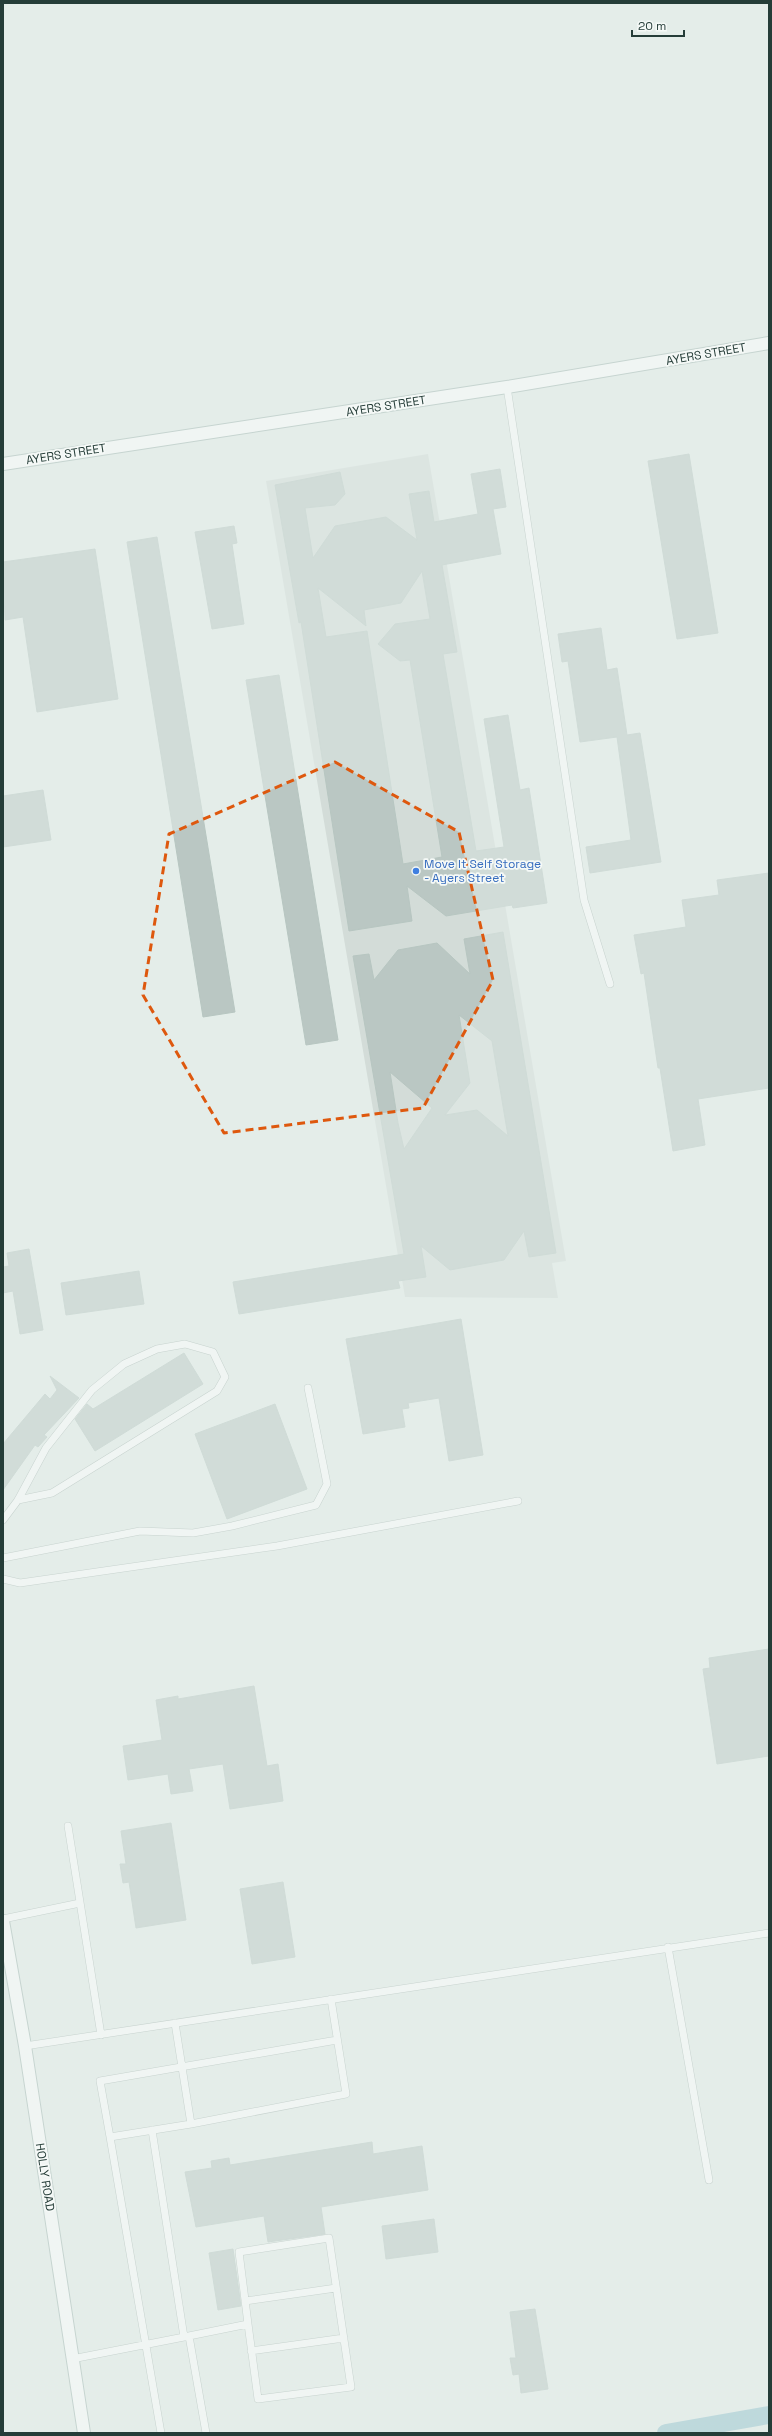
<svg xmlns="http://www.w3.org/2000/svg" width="772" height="2436" viewBox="0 0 772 2436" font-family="'Space Grotesk',sans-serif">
<rect width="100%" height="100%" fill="#e4ede9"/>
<!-- built -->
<path fill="#d3dcd8" d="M428,454L566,1261L552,1263L558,1298L405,1297L266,481Z"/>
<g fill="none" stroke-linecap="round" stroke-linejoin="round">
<!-- canal -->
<path stroke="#91c0cd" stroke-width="18" d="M666,2433L769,2415"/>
</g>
<!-- building -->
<path fill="#bac7c3" stroke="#b7c6c1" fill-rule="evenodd" d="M689,454L718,633L677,639L648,461Z
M500,469L506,507L493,509L501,554L442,565L457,652L443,654L476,851L504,847L484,719L508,715L520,790L529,788L547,903L513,908L512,905L446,916L407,886L412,921L349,931L301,622L299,623L275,485L340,472L345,494L335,505L305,508L313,558L335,526L386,517L417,540L409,494L429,491L434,522L478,514L471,474ZM422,571L430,619L395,624L378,644L400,661L410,660L442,857L403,864L367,631L326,637L318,588L366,626L364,610L401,603Z
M234,526L237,543L232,544L244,624L212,629L195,532Z
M157,537L235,1012L203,1017L127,542Z
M95,549L118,699L37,712L23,617L5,620L3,562Z
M601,628L607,670L617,668L627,735L640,733L661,862L590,873L586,847L631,840L617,737L580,742L568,661L562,662L558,634Z
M279,675L338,1040L306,1045L246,680Z
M43,790L51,840L3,847V796Z
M769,873V1088L698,1099L705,1145L673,1151L660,1068H658L644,973L641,974L634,935L686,927L682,900L719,895L717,880Z
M503,932L556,1253L529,1257L524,1231L504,1260L450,1270L421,1246L426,1277L398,1281L400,1288L239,1314L233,1282L404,1254L353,956L369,954L374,980L398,950L437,943L470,974L464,939ZM459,1015L492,1041L508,1136L477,1110L445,1115L470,1083ZM390,1072L432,1108L404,1149L398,1123Z
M29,1249L43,1330L20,1334L13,1291L3,1293V1267L9,1266L7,1253Z
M139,1271L144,1304L66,1315L61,1283Z
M461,1319L483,1455L449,1461L439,1398L408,1403L409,1408L402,1409L405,1427L363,1434L346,1339Z
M184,1353L203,1384L95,1451L75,1419L87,1404L93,1409Z
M50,1376L79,1398L44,1435L47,1437L38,1447L35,1445L3,1490V1444L45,1394L50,1399L57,1390Z
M275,1404L307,1489L227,1519L195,1434Z
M769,1649V1756L717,1764L703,1669L710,1668L709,1658Z
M254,1686L267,1766L278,1764L283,1801L230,1809L223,1764L189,1769L193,1791L171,1794L168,1774L128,1780L123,1746L162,1740L156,1700L178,1696V1699Z
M171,1823L186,1920L136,1928L129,1882L123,1883L120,1864H126L121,1831Z
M283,1882L295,1957L252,1964L240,1889Z
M372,2142L373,2154L422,2146L428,2190L321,2207L325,2234L268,2242L264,2216L196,2227L185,2172L212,2168L211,2161L229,2158L230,2165Z
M434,2219L438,2252L386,2259L382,2226Z
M233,2249L241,2306L218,2310L209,2253Z
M535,2309L548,2389L521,2393L519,2374L513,2375L510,2358H516L510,2312Z"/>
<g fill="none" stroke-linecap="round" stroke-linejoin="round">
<defs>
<path id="lane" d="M507,387L584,900L610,984
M3,1520L18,1500L46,1448L92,1390L124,1364L157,1349L185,1344L213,1352L225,1377L217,1391L52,1493L18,1500
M3,1558L140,1531L193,1533L232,1526L316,1505L327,1484L308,1388
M3,1579L20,1583L277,1546L518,1501
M68,1826L101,2035
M3,1919L80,1903
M668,1947L709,2180
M175,2023L191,2124L346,2094L331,1999
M25,2046L769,1933
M191,2124L110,2137L100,2081L337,2040
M110,2137L161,2433
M245,2301L336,2288
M189,2336L206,2433
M184,2337L248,2324L239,2252L329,2238L351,2387L258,2399L248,2324
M251,2351L344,2338
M72,2359L184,2337L152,2130"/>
<path id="secondary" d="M3,464L507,387L769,343
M3,1921L25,2046L84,2433"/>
</defs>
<!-- lane casing -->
<use href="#lane" stroke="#a7b5b0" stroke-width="8"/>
<!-- secondary casing -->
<use href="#secondary" stroke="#a3b7b2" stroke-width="14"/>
<!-- lane -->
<use href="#lane" stroke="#fff" stroke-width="7"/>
<!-- secondary -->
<use href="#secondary" stroke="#fff" stroke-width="12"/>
</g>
<!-- marked area -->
<path d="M0 0H772V2436H0ZM335,762L459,832L493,980L423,1108L224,1133L143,995L169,834Z" fill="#e4ede9" fill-opacity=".55" fill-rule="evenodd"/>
<path fill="none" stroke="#de580e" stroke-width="3" stroke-dasharray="8 5" stroke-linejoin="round" d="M335,762L459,832L493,980L423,1108L224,1133L143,995L169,834Z"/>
<!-- markers -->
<circle fill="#3f7fe0" stroke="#f5f9f7" stroke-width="1.5" cx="416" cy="871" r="4"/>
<g text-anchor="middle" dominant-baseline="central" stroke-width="3.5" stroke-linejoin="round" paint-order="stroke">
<!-- street labels -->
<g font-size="12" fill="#253d38" stroke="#f5f9f7">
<text transform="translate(706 354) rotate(-10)">AYERS STREET</text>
<text transform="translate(386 406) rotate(-9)">AYERS STREET</text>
<text transform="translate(66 454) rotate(-9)">AYERS STREET</text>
<text transform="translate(45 2177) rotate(81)">HOLLY ROAD</text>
</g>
<!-- shop labels -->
<g font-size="12" fill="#366cbe" stroke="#f5f9f7" text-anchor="start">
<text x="424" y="864">Move It Self Storage<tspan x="424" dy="14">- Ayers Street</tspan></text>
</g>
</g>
<!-- border -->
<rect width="772" height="2436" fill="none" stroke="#253d38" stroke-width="8"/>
<!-- scale -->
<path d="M632 30v6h52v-6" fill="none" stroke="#253d38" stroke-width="2"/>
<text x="638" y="30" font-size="12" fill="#253d38" stroke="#f5f9f7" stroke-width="3" paint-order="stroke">20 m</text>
</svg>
